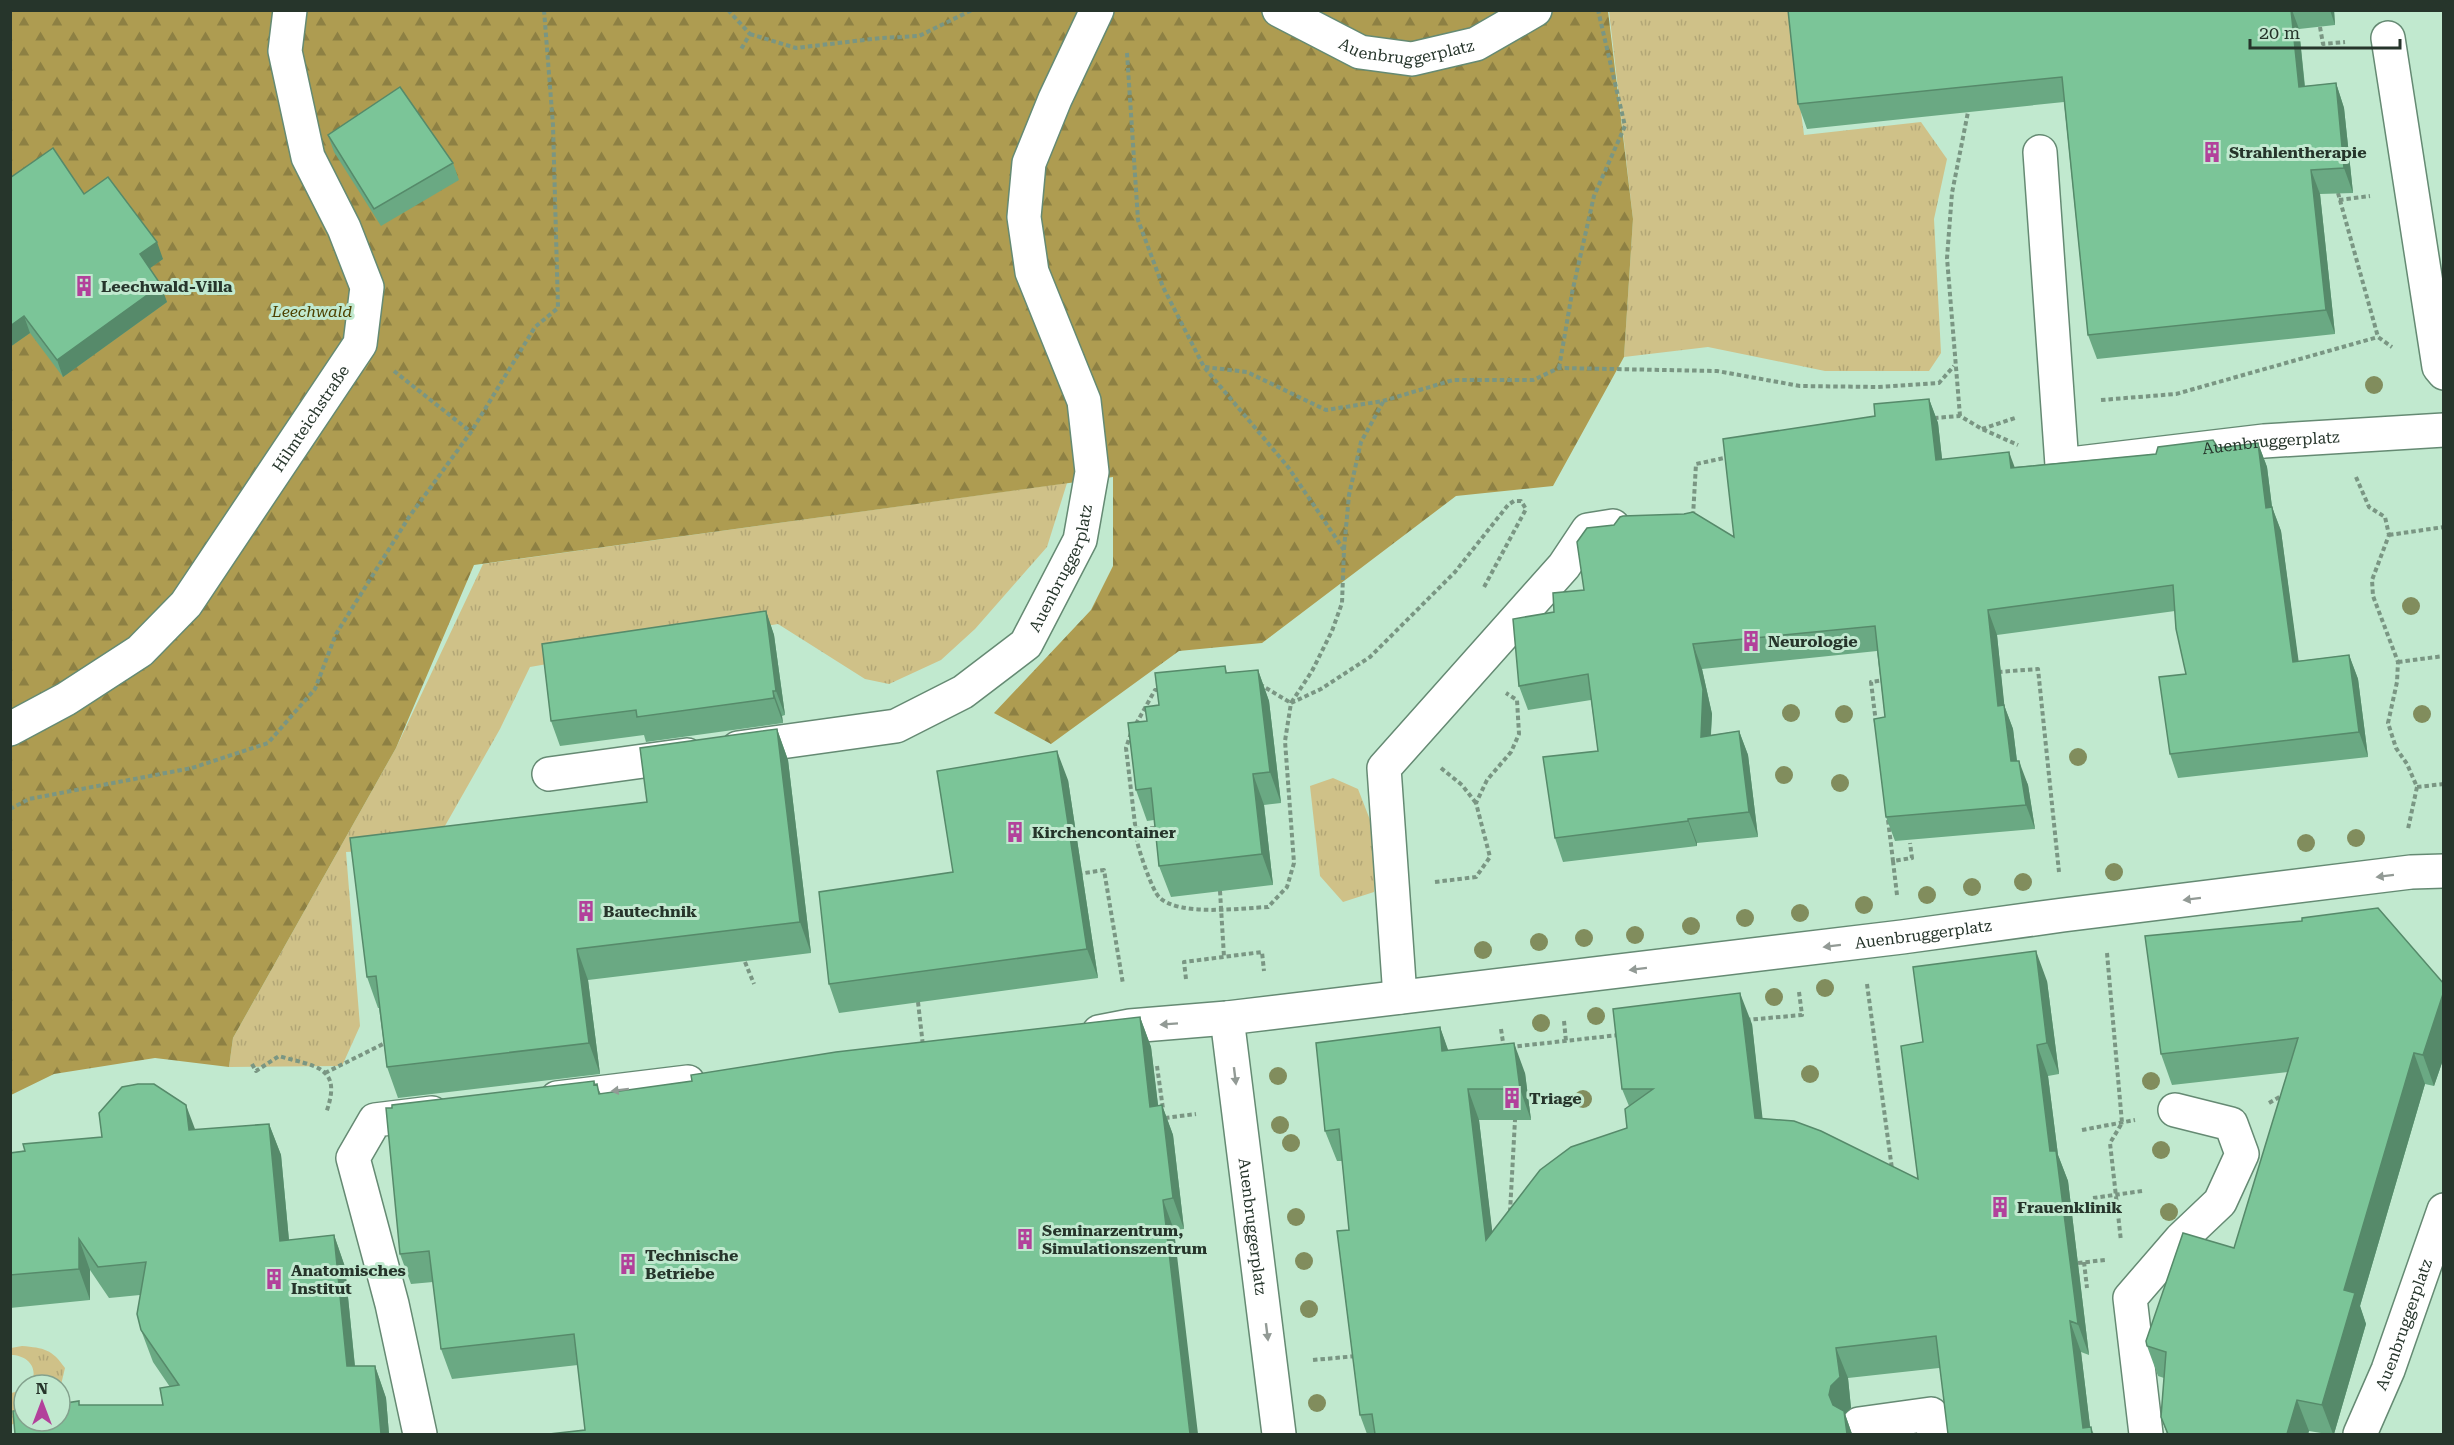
<svg xmlns="http://www.w3.org/2000/svg" width="2454" height="1445" viewBox="0 0 2454 1445" font-family="'Roboto Serif',serif">
<defs>
<pattern id="grass-tufts" width="24" height="20" patternUnits="userSpaceOnUse" patternTransform="scale(1.5)"><rect width="24" height="20" fill="#cfc188"/><path d="M3 7l-1-3M5 7V3M7 7l1-3M15 17l-1-3M17 17v-4M19 17l1-3" fill="none" stroke="#b2a676"/></pattern>
<pattern id="forest-firs" width="22" height="20" patternUnits="userSpaceOnUse" patternTransform="scale(1.5)"><rect width="22" height="20" fill="#ae9c51"/><path d="M5 1l3.5 6h-7zM16 11l3.5 6h-7z" fill="#8d8043"/></pattern>
</defs>
<rect width="100%" height="100%" fill="#c1e9cf"/>
<!-- grass -->
<path fill="url(#grass-tufts)" d="M1609,11H1788L1804,135L1921,122L1947,159L1934,219L1941,353L1929,371H1825L1708,347L1624,357L1633,219Z
M1067,483L1047,547L975,629L941,660L889,684L865,679L778,624L530,667L500,729L433,847L346,852L360,1026L342,1066L229,1067L233,1038L396,748L483,564Z
M1333,778L1358,789L1379,843L1374,892L1343,902L1320,876L1310,786Z
M22,1346C44,1348 52,1349 65,1368L60,1389V1385H30C40,1369 28,1355 11,1355V1348Z
M24,1390V1419L11,1425V1393Z"/>
<!-- forest -->
<path fill="url(#forest-firs)" d="M10,11H1608L1633,219L1624,357L1553,486L1456,496L1262,643L1179,651L1051,744L994,713L1091,610L1113,566V477L474,565L396,748L233,1038L229,1067L155,1058L54,1074L11,1095Z"/>
<g fill="none" stroke-linecap="round" stroke-linejoin="round">
<defs>
<g id="minor">
<path id="s1" d="M1279,10L1360,52L1412,59L1476,44L1535,10"/>
<path d="M2388,38L2439,367L2444,373"/>
<path id="s2" d="M2040,152L2062,465L2264,441L2444,430"/>
<path id="s3" d="M10,729L66,699L140,651L186,604L360,344L367,287L344,228L308,157L285,51L290,10"/>
<path id="s4" d="M738,748L896,726L963,692L1026,644L1080,540L1092,472L1084,401L1032,272L1024,217L1029,163L1055,99L1097,10"/>
<path d="M549,774L687,755"/>
<path d="M1400,997L1384,768L1564,566L1588,530L1613,526"/>
<path id="s5" d="M1227,1018L1279,1434"/>
<path id="s6" d="M1099,1032L1130,1026L1227,1018L1902,937L2063,915L2411,872L2444,871"/>
<path d="M557,1098L688,1082"/>
<path d="M1859,1424L1931,1414L1934,1434"/>
<path d="M420,1434L392,1304L353,1158L375,1120L432,1113"/>
<path d="M2146,1434L2130,1298L2181,1239L2220,1202L2242,1154L2231,1124L2175,1110"/>
<path id="s7" d="M2360,1434L2388,1370L2444,1210"/>
</g>
</defs>
<!-- minor casing -->
<use href="#minor" stroke="#658a73" stroke-width="36"/>
<!-- path -->
<path stroke="#7a9683" stroke-width="4" stroke-dasharray="4.5 3" stroke-linecap="butt" d="M728,10L750,34L740,51
M2320,27L2323,44L2345,42
M750,34L796,48L881,38L919,36L972,10
M1127,53L1138,220L1163,287L1204,367L1288,467L1344,550L1342,603L1332,631L1312,671L1291,703L1261,685
M2338,193L2378,337L2392,347
M2339,200L2370,196
M1205,367L1247,372L1326,410L1383,401L1453,380H1533L1559,368L1717,371L1800,386L1878,387L1939,383L1954,366
M1559,368L1572,293L1594,196L1625,126L1598,10
M394,371L471,432
M2101,400L2176,394L2378,337
M1960,416L1947,258L1952,193L1968,112
M1934,418L1960,416L1982,429L2018,445
M1982,429L2015,418
M2356,477L2369,507L2385,517L2389,535L2372,580L2373,596L2398,662L2397,682L2388,723L2396,748L2407,764L2417,787L2408,829
M1693,516L1696,464L1729,457
M2389,535L2444,527
M1344,549L1349,495L1361,442L1383,402
M2398,662L2444,656
M1998,672L2038,669L2059,872
M1876,723L1871,682L1885,680
M1136,724L1155,690H1160
M1131,733L1126,748L1137,841C1139,851 1152,890 1159,897C1179,917 1241,908 1268,907L1287,887L1294,863L1285,741L1291,703L1321,689L1370,657L1455,572L1508,505L1514,501H1521L1526,509L1483,589
M1441,768L1462,785L1476,803
M2417,787L2444,784
M10,809L29,799L192,768L268,743L315,689L336,634L409,517L471,432L535,327L558,308L553,125L544,10
M1888,820L1893,861
M1135,829L1156,828V830
M1078,874L1104,870L1123,984
M1435,882L1476,877L1490,857L1476,803L1487,780L1511,752L1519,734L1517,700L1506,693
M1220,891L1224,957
M1897,895L1893,861L1912,858L1910,843
M2107,953L2122,1123L2110,1143L2121,1241
M745,962L754,984
M1186,979L1184,962L1262,952L1264,971
M1867,984L1892,1169
M918,1002L923,1046
M1746,1020L1802,1015L1799,992
M1564,1021L1566,1041
M1501,1029L1504,1049
M1510,1047L1619,1035
M252,1064L256,1071L279,1056C316,1067 343,1066 326,1113
M1157,1066L1163,1109
M325,1073L385,1043
M2269,1103L2283,1095
M1165,1118L1196,1114
M2082,1130L2135,1120
M2093,1198L2142,1191
M1510,1212L1515,1120
M2084,1262L2087,1288
M2078,1263L2105,1260
M1313,1360L1357,1356"/>
<!-- minor -->
<use href="#minor" stroke="#fff" stroke-width="33"/>
</g>
<!-- trees -->
<g fill="#818d5d">
<circle cx="2374" cy="385" r="9"/>
<circle cx="2411" cy="606" r="9"/>
<circle cx="1791" cy="713" r="9"/>
<circle cx="1844" cy="714" r="9"/>
<circle cx="2422" cy="714" r="9"/>
<circle cx="2078" cy="757" r="9"/>
<circle cx="1784" cy="775" r="9"/>
<circle cx="1840" cy="783" r="9"/>
<circle cx="2356" cy="838" r="9"/>
<circle cx="2306" cy="843" r="9"/>
<circle cx="2114" cy="872" r="9"/>
<circle cx="2023" cy="882" r="9"/>
<circle cx="1972" cy="887" r="9"/>
<circle cx="1927" cy="895" r="9"/>
<circle cx="1864" cy="905" r="9"/>
<circle cx="1800" cy="913" r="9"/>
<circle cx="1745" cy="918" r="9"/>
<circle cx="1691" cy="926" r="9"/>
<circle cx="1635" cy="935" r="9"/>
<circle cx="1584" cy="938" r="9"/>
<circle cx="1539" cy="942" r="9"/>
<circle cx="1483" cy="950" r="9"/>
<circle cx="1825" cy="988" r="9"/>
<circle cx="1774" cy="997" r="9"/>
<circle cx="1596" cy="1016" r="9"/>
<circle cx="1541" cy="1023" r="9"/>
<circle cx="1810" cy="1074" r="9"/>
<circle cx="1278" cy="1076" r="9"/>
<circle cx="2151" cy="1081" r="9"/>
<circle cx="1583" cy="1099" r="9"/>
<circle cx="1280" cy="1125" r="9"/>
<circle cx="1291" cy="1143" r="9"/>
<circle cx="2161" cy="1150" r="9"/>
<circle cx="2169" cy="1212" r="9"/>
<circle cx="1296" cy="1217" r="9"/>
<circle cx="1304" cy="1261" r="9"/>
<circle cx="1309" cy="1309" r="9"/>
<circle cx="1317" cy="1403" r="9"/>
</g>
<!-- wall -->
<path fill="#6aa983" d="M1788,10H2334L2335,25L2299,29L2305,86L2336,83L2344,108L2353,193L2320,194L2335,334L2097,359L2088,335L2064,102L1807,129L1798,104Z
M328,135L453,163L459,180L381,226L334,152Z
M10,178L84,194L163,259L150,268L167,302L63,377L30,333L10,347Z
M1929,399L1938,423L1942,459L2014,467L2156,454L2258,443L2267,467L2272,507L2281,531L2298,661L2349,655L2358,679L2368,757L2178,778L2170,754L2186,674L2175,611L1997,635L2004,705L2013,729L2017,761L2028,785L2035,829L1895,841L1886,817L1885,717L1877,651L1702,669L1712,714L1711,735L1739,731L1748,755L1758,837L1697,843V846L1563,862L1555,838L1598,751L1591,700L1528,710L1519,686L1554,612L1584,590L1734,537L1875,416Z
M766,611L774,635L785,715L782,716L783,723L646,742L644,735L560,746L551,721Z
M1225,666L1227,673L1258,670L1269,701L1281,803L1264,805L1273,885L1171,897L1159,866L1154,820L1147,821L1136,790L1147,721L1159,705Z
M777,729L788,760L811,953L588,980L600,1074L398,1098L387,1067L379,1008H378L367,977L647,802Z
M1068,780L1098,978L839,1013L829,984L953,872Z
M2047,981L2059,1074L2048,1076L2058,1155L2068,1181L2089,1355L2081,1352L2090,1427L2094,1434L1939,1368L1848,1378L1851,1408L1845,1414L1852,1434H1367L1360,1415L1349,1230L1342,1161H1337L1325,1131L1440,1027L1448,1051L1525,1073L1531,1120H1479L1492,1232L1627,1128L1629,1106L1622,1089L1752,1024L1762,1119L1918,1179L1923,1042Z
M2444,984V1057L2434,1086L2425,1084L2360,1306L2366,1324L2334,1434H2327L2309,1431L2308,1434H2167L2161,1417L2164,1378L2158,1376L2147,1346L2234,1248L2288,1072L2172,1085L2161,1054Z
M1140,1017L1151,1047L1158,1106L1162,1105L1173,1135L1184,1229L1174,1230L585,1430L578,1365L452,1379L441,1349L433,1282L411,1284L400,1254L594,1081L601,1094Z
M269,1124L281,1155L289,1240L334,1235L345,1267L355,1366H375L386,1398L389,1434H15L80,1405H163L170,1387L153,1362L141,1330L140,1295L109,1298L90,1270V1300L10,1308V1153L102,1137Z"/>
<!-- shaded-wall -->
<path fill="#568a6a" d="M2291,10H2292L2299,29L2307,111L2299,87Z
M2330,10H2334L2335,25Z
M2336,83L2344,108L2353,193L2344,168Z
M2311,170L2320,194L2335,334L2326,310Z
M157,242L163,259L146,271L140,254Z
M161,285L167,302L63,377L57,360Z
M24,316L30,333L10,347V326Z
M1929,399L1938,423L1945,485L1936,460Z
M2258,443L2267,467L2272,507L2281,531L2302,686L2293,662L2266,508Z
M2009,452L2018,476L2011,468Z
M1988,610L1997,635L2007,730L1998,706Z
M766,611L774,635L785,715L776,691Z
M1693,644L1702,669L1712,714L1709,762L1701,737Z
M2349,655L2358,679L2368,757L2359,732Z
M1258,670L1269,701L1281,803L1270,772Z
M773,691L782,716L783,723L774,698Z
M2004,705L2013,729L2020,786L2011,761Z
M777,729L788,760L811,953L800,922Z
M1739,731L1748,755L1758,837L1749,812Z
M1057,751L1068,780L1098,978L1087,949Z
M2019,761L2028,785L2035,829L2026,805Z
M1253,774L1264,805L1273,885L1262,854Z
M1688,819L1697,843V846L1688,821Z
M577,949L588,980L600,1074L589,1043Z
M2036,951L2047,981L2059,1074L2047,1043Z
M2444,991V1057L2434,1086L2423,1055Z
M1740,993L1752,1024L1766,1149L1755,1118Z
M1140,1017L1151,1047L1162,1137L1150,1107Z
M1440,1027L1451,1058L1442,1051Z
M1514,1043L1525,1073L1531,1120L1520,1089Z
M2037,1045L2048,1076L2058,1155L2068,1181L2089,1355L2078,1324L2050,1151Z
M2414,1053L2425,1084L2360,1306L2366,1324L2334,1434H2333L2322,1405L2344,1290Z
M1468,1089L1479,1120L1497,1271L1486,1240Z
M186,1105L198,1137L189,1130Z
M1162,1105L1173,1135L1184,1229L1173,1198Z
M269,1124L281,1155L292,1273L280,1241Z
M1163,1200L1174,1230L1198,1434H1190Z
M334,1235L345,1267L358,1398L347,1366Z
M79,1239L90,1270V1300L79,1269Z
M2070,1321L2081,1352L2091,1434L2083,1428Z
M1836,1348L1848,1378L1851,1408L1845,1414L1852,1434H1847L1840,1426L1829,1395Z
M375,1366L386,1398L389,1434H381Z
M2297,1400L2309,1431L2308,1434H2287Z"/>
<!-- building -->
<path fill="#7bc598" stroke="#568a6a" stroke-width="1.5" d="M1788,10H2291L2299,87L2336,83L2344,168L2311,170L2326,310L2088,335L2062,77L1798,104Z
M400,87L453,163L374,209L328,135Z
M53,148L84,194L108,177L157,242L140,254L161,285L57,360L24,316L10,326V178Z
M1929,399L1936,460L2009,452L2011,468L2156,454L2158,447L2213,440L2218,448L2258,443L2266,508L2272,507L2293,662L2349,655L2359,732L2170,754L2159,677L2186,674L2176,629L2173,585L1988,610L1998,706L2004,705L2011,761H2019L2026,805L1886,817L1874,719L1885,717L1875,626L1693,644L1703,689L1701,737L1739,731L1749,812L1688,819V821L1555,838L1543,757L1598,751L1588,674L1519,686L1513,619L1554,612L1553,593L1584,590L1577,542L1587,528L1614,525L1620,517L1623,516L1684,514L1693,512L1734,537L1723,439L1875,416L1874,404Z
M766,611L776,691H773L774,698L637,717L636,710L551,721L542,644Z
M1225,666L1226,673L1258,670L1270,772L1253,774L1262,854L1159,866L1151,788L1136,790L1128,723L1147,721L1145,707L1159,705L1155,673Z
M777,729L800,922L577,949L589,1043L387,1067L376,976L367,977L350,838L647,802L640,748Z
M1057,751L1087,949L829,984L819,892L953,872L937,771Z
M2378,908L2444,984V991L2423,1055L2414,1053L2344,1290L2355,1293L2322,1405L2297,1400L2287,1434H2168L2161,1417L2166,1352L2147,1346L2146,1341L2183,1233L2234,1248L2298,1038L2161,1054L2145,936L2302,921V918Z
M2036,951L2047,1043L2037,1045L2050,1151H2056L2078,1324L2070,1321L2083,1428L2091,1427L2092,1434H1948L1936,1336L1836,1348L1840,1377L1831,1386L1829,1395L1833,1405L1844,1411L1847,1434H1375L1372,1414L1360,1415L1337,1231L1349,1230L1339,1129L1325,1131L1316,1043L1440,1027L1442,1051L1514,1043L1520,1089H1468L1486,1240L1540,1170L1571,1147L1627,1128L1625,1109L1653,1089H1622L1613,1009L1740,993L1755,1118L1794,1121L1821,1131L1918,1179L1901,1046L1923,1042L1913,967Z
M1140,1017L1150,1107L1162,1105L1173,1198L1163,1200L1190,1434H549L585,1430L574,1334L441,1349L429,1251L400,1254L386,1108H392V1105L594,1081V1085L597,1084L599,1094L692,1081L691,1075L836,1052Z
M138,1084H154L186,1105L189,1130L269,1124L280,1241L334,1235L347,1366H375L381,1434H15L13,1411L24,1409V1421H60V1404L79,1401V1405H163L160,1388L179,1385L141,1330L137,1314L146,1262L98,1267L79,1239V1269L10,1275V1153L25,1151L23,1144L102,1137L99,1113L122,1087Z"/>
<!-- one-way arrows -->
<defs><path id="oneway-solid" d="M-6-.8H1V-3.2L6.5 0L1 3.2V.8H-6Z" transform="scale(1.5)"/></defs>
<g fill="#929a95">
<use href="#oneway-solid" transform="translate(2385 876) rotate(173)"/>
<use href="#oneway-solid" transform="translate(2192 899) rotate(173)"/>
<use href="#oneway-solid" transform="translate(1832 946) rotate(173)"/>
<use href="#oneway-solid" transform="translate(1638 969) rotate(173)"/>
<use href="#oneway-solid" transform="translate(1169 1024) rotate(176)"/>
<use href="#oneway-solid" transform="translate(1235 1076) rotate(83)"/>
<use href="#oneway-solid" transform="translate(620 1090) rotate(173)"/>
<use href="#oneway-solid" transform="translate(1267 1332) rotate(83)"/>
</g>
<!-- icons -->
<defs>
<symbol id="building-bare" viewBox="-9 -9 18 18"><path d="M-4-6H4V6H1V3H-1V6H-4ZM-2.5-4.3h1.7v1.8h-1.7ZM.8-4.3h1.7v1.8H.8ZM-2.5-1h1.7V.8h-1.7ZM.8-1h1.7V.8H.8Z" fill="#b2419b" stroke="#c1e9cf" stroke-width="2.5" paint-order="stroke"/></symbol>
</defs>
<g fill-rule="evenodd">
<use href="#building-bare" x="2197" y="137" width="30" height="30"/>
<use href="#building-bare" x="69" y="271" width="30" height="30"/>
<use href="#building-bare" x="1736" y="626" width="30" height="30"/>
<use href="#building-bare" x="1000" y="817" width="30" height="30"/>
<use href="#building-bare" x="571" y="896" width="30" height="30"/>
<use href="#building-bare" x="1497" y="1083" width="30" height="30"/>
<use href="#building-bare" x="1985" y="1192" width="30" height="30"/>
<use href="#building-bare" x="1010" y="1224" width="30" height="30"/>
<use href="#building-bare" x="613" y="1249" width="30" height="30"/>
<use href="#building-bare" x="259" y="1264" width="30" height="30"/>
</g>
<g text-anchor="middle" dominant-baseline="central" stroke-width="6" stroke-linejoin="round" paint-order="stroke">
<!-- street labels -->
<g font-size="16" fill="#26352b" stroke="#c1e9cf">
<text stroke="none"><textPath href="#s1" startOffset="138">Auenbruggerplatz</textPath></text>
<text stroke="none"><textPath href="#s3" startOffset="441">Hilmteichstraße</textPath></text>
<text stroke="none"><textPath href="#s2" startOffset="524">Auenbruggerplatz</textPath></text>
<text stroke="none"><textPath href="#s4" startOffset="398">Auenbruggerplatz</textPath></text>
<text stroke="none"><textPath href="#s6" startOffset="830">Auenbruggerplatz</textPath></text>
<text stroke="none"><textPath href="#s5" startOffset="210">Auenbruggerplatz</textPath></text>
<text stroke="none"><textPath href="#s7" startOffset="118">Auenbruggerplatz</textPath></text>
</g>
<!-- poi labels -->
<g font-size="16" font-weight="bold" fill="#26352b" stroke="#c1e9cf" text-anchor="start">
<text x="2229" y="152">Strahlentherapie</text>
<text x="101" y="286">Leechwald-Villa</text>
<text x="1768" y="641">Neurologie</text>
<text x="1032" y="832">Kirchencontainer</text>
<text x="603" y="911">Bautechnik</text>
<text x="1529" y="1098">Triage</text>
<text x="2017" y="1207">Frauenklinik</text>
<text x="1042" y="1230">Seminarzentrum,<tspan x="1042" dy="18">Simulationszentrum</tspan></text>
<text x="645" y="1255">Technische<tspan x="645" dy="18">Betriebe</tspan></text>
<text x="291" y="1270">Anatomisches<tspan x="291" dy="18">Institut</tspan></text>
</g>
<!-- park labels -->
<g font-size="16" font-style="italic" fill="#4d4100" stroke="#c1e9cf">
<text x="312" y="311">Leechwald</text>
</g>
</g>
<!-- border -->
<rect width="2454" height="1445" fill="none" stroke="#26352b" stroke-width="24"/>
<!-- north arrow -->
<g transform="translate(42 1403)"><circle r="28" fill="#c1e9cf" stroke="#83a18d" stroke-width="1.5"/>
<path d="M0-4.5L10 22L0 15L-10 22Z" fill="#b2419b"/>
<text y="-9" font-size="16" font-weight="bold" text-anchor="middle" fill="#26352b">N</text>
</g>
<!-- scale -->
<path d="M2250 39v9h150v-9" fill="none" stroke="#26352b" stroke-width="3"/>
<text x="2259" y="39" font-size="18" fill="#26352b" stroke="#c1e9cf" stroke-width="4.5" paint-order="stroke">20 m</text>
</svg>
